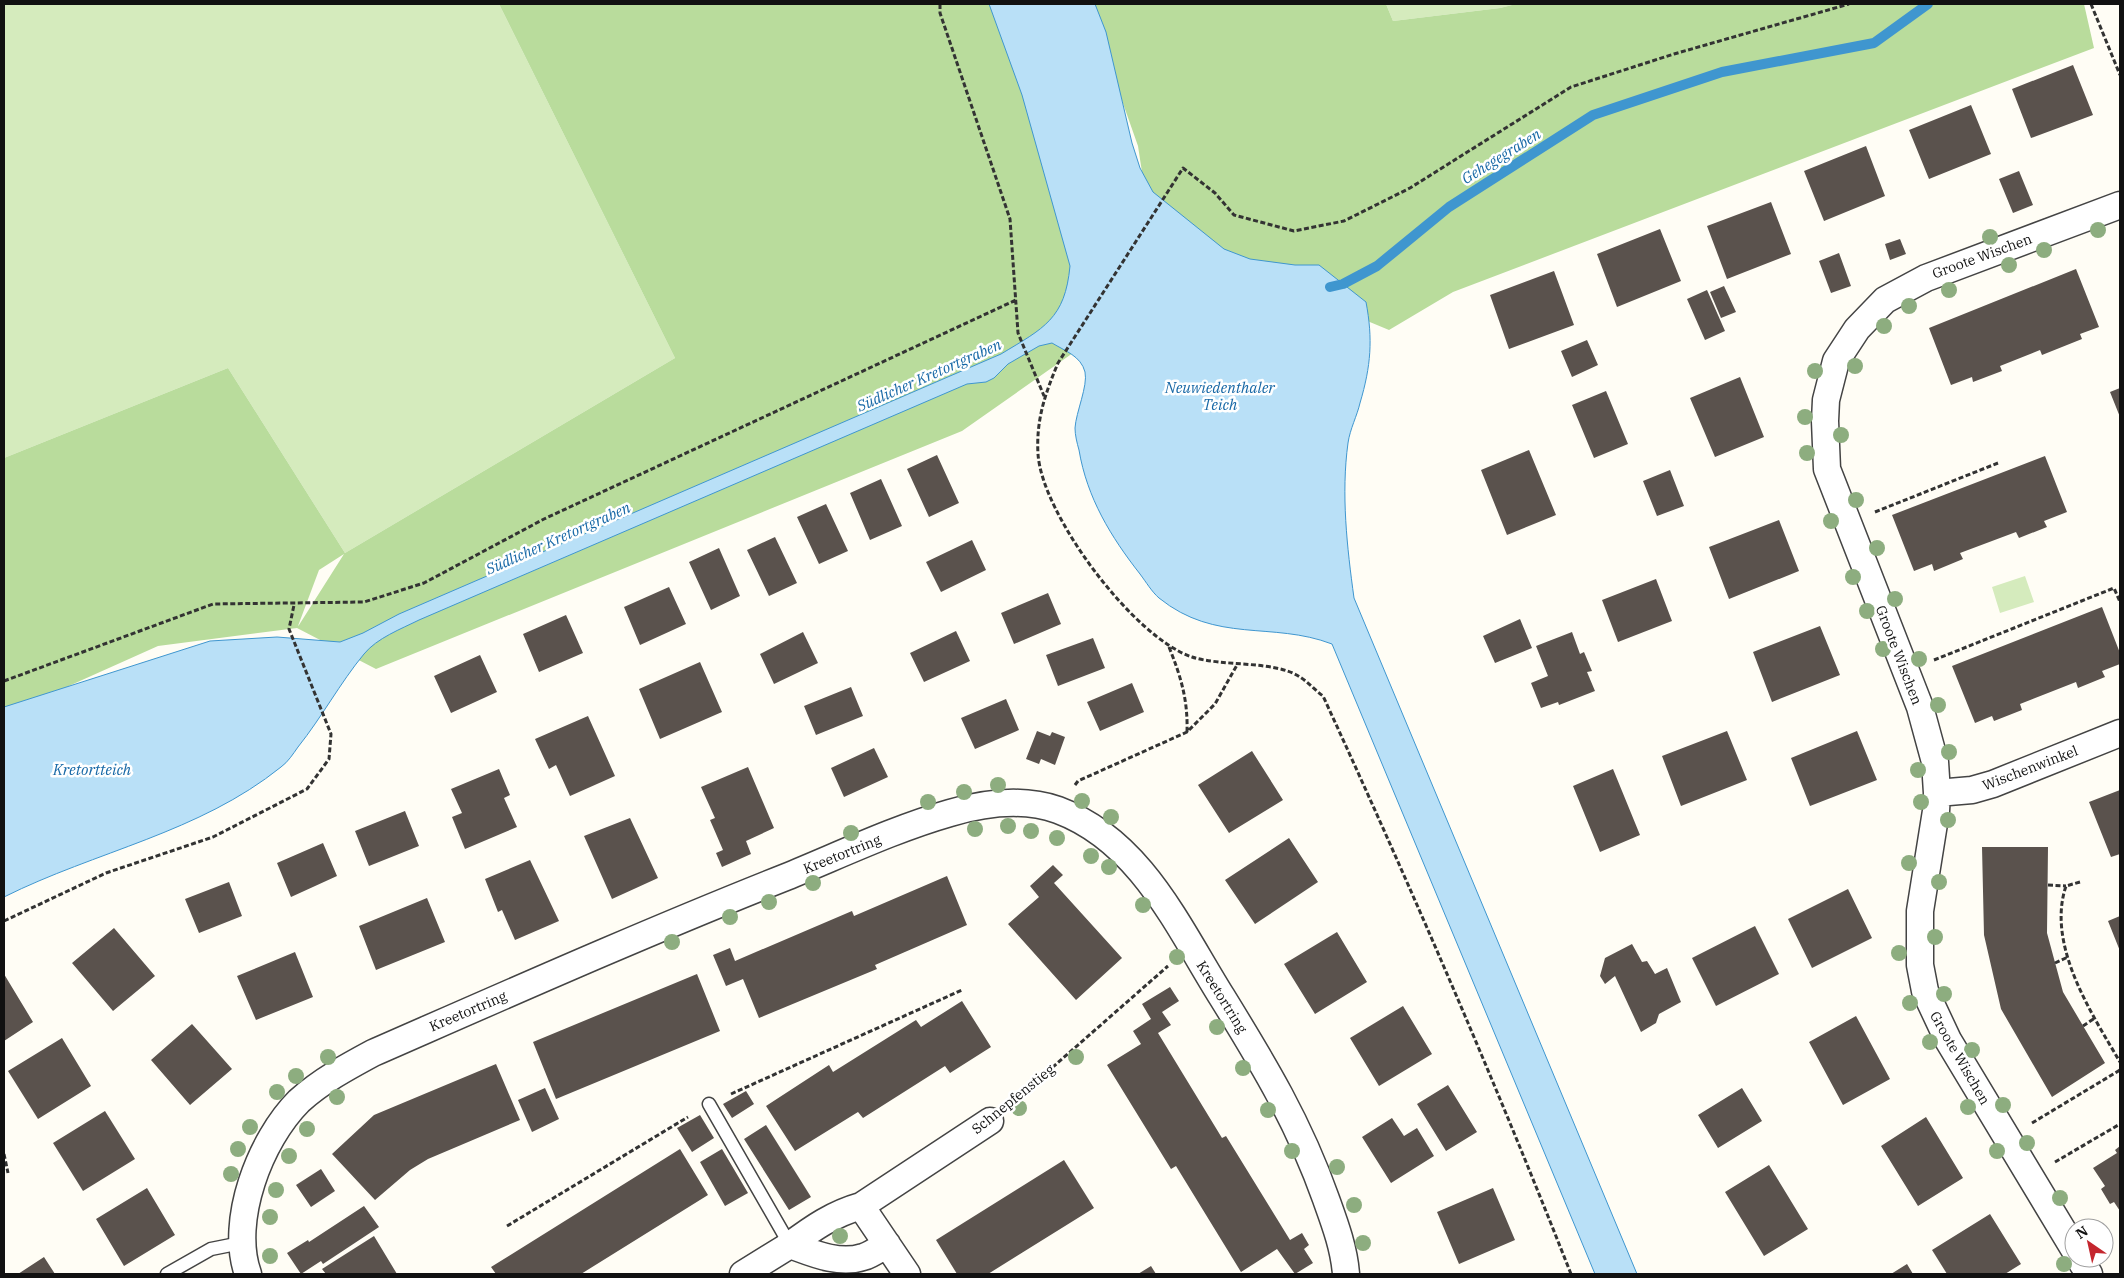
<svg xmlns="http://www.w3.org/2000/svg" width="2124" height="1278" viewBox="0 0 2124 1278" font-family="'IBM Plex Serif',serif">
<rect width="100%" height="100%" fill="#fffdf5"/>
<!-- green -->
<path fill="#d5ebbd" d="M4,4H499L675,358L345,553L228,368L4,458Z
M1386,4H1516L1500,8L1393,21Z
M2025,576L2034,602L2000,613L1992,587Z"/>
<!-- forest -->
<path fill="#b9dc9c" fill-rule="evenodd" d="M499,4H1024L1090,341L962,431L376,669L297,628L158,646L4,715V458L228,368L345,553L675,358ZM344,554L299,625L298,626L319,570Z
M1088,4H1386L1393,21L1500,8L1516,4H2084L2094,48L1453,292L1389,330L1151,231L1138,146Z"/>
<!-- water -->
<path fill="#b9e0f7" stroke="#3f96cf" d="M989,4H1095L1106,32L1132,143L1140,168L1153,192L1224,249L1250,259L1295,265H1319L1366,302C1373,339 1371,366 1360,403C1357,416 1350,429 1348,443C1341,494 1347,547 1354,598L1637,1274H1595L1332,644C1272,621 1216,644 1159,598C1152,592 1146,582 1140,574C1111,537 1087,498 1079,450C1077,443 1075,435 1075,428C1076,412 1088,386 1085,372C1081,356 1065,351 1052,343L1039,346L1008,364L994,378L986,382L967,384L419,620C401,629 377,638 364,654C340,683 322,717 298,747C293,754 288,762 281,767C199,833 96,851 4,897V707L210,641L277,637L340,642L363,633L399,614L1001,354C1044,328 1065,319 1070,266L1022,95Z"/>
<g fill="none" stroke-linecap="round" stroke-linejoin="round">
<!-- stream -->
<path stroke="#3f96cf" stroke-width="10" d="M1330,287L1343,284L1377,266L1449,207L1593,115L1722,72L1874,43L1928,4"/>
</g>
<!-- building -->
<path fill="#5a524d" d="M2073,65L2093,115L2031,138L2012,89Z
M1971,105L1991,154L1929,179L1909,130Z
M1866,146L1885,196L1824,221L1804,171Z
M2019,171L2033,205L2013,213L1999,179Z
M1771,202L1791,254L1727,279L1707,226Z
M1660,229L1681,281L1617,307L1597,254Z
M1900,239L1906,254L1890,260L1885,244Z
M1839,253L1851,286L1831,293L1819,261Z
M2076,269L2099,327L2080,334L2082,339L2042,355L2040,350L2000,366L2002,371L1973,382L1972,377L1951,385L1929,328Z
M1554,271L1574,325L1509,349L1490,295Z
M1724,286L1736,312L1721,318L1710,292Z
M1707,290L1725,331L1705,340L1687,299Z
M1587,340L1598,365L1572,377L1561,351Z
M1740,377L1764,437L1715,457L1690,398Z
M2120,388V417L2110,392Z
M1606,391L1628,444L1594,458L1572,405Z
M1529,450L1556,515L1507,535L1481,470Z
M937,455L959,503L929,517L907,469Z
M2045,456L2067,512L2044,521L2047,527L2019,538L2016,532L1960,553L1963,559L1934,571L1932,564L1914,571L1892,515Z
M1670,470L1684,506L1657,516L1643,481Z
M881,479L902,526L870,540L850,493Z
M826,504L848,551L819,564L797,517Z
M1779,520L1799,571L1729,599L1709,547Z
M775,537L797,583L769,596L747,550Z
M972,540L986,570L941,592L926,562Z
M719,548L740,596L711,610L689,562Z
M1656,579L1672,621L1618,642L1602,600Z
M669,587L686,624L640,645L624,607Z
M1048,593L1061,624L1014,644L1001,613Z
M2102,607L2120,653V664L2102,671L2105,677L2078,688L2076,682L2020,704L2022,710L1994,721L1992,716L1975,723L1952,666Z
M566,615L583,653L539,672L523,634Z
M1520,619L1532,648L1495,663L1483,636Z
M1820,626L1840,675L1772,702L1753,652Z
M956,631L970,661L924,682L910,653Z
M803,632L818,663L774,684L760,654Z
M1572,632L1580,654L1584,652L1592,671L1587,672L1595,691L1559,705L1558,702L1541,708L1531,683L1548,676L1536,646Z
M1093,638L1105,668L1058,686L1046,655Z
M480,655L497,692L451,713L434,676Z
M700,662L722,712L660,739L639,689Z
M1132,683L1144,712L1100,731L1087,702Z
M851,687L863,716L816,735L804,706Z
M1006,699L1019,730L975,749L961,718Z
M588,716L615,776L570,796L556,765L549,769L535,739Z
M1037,731L1050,736L1052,732L1065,737L1055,765L1041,759L1039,764L1026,759Z
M1727,731L1747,780L1681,806L1662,756Z
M1857,731L1877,780L1810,806L1791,758Z
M874,748L888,777L844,797L831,768Z
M1252,751L1283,800L1229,833L1198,785Z
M748,767L774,828L746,841L751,854L722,867L716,853L723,850L710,820L715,818L701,787Z
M499,769L510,795L504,798L517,827L465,849L452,817L462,813L451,789Z
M1613,769L1640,835L1600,852L1573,786Z
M2120,790V854L2111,857L2089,802Z
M405,811L419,846L369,866L355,831Z
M630,818L658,878L612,899L584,836Z
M1289,838L1318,882L1255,924L1225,880Z
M323,843L337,876L291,897L277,863Z
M1982,847H2048L2047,933L2063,992L2105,1063L2052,1097L2001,1009L1984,935Z
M530,860L559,921L515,940L502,910L498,912L485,879Z
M1053,865L1063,875L1054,883L1122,958L1076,1000L1008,924L1039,897L1030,886Z
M947,876L967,925L875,965L877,969L759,1018L743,979L726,986L713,955L730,948L735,961L852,911L854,916Z
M229,882L242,916L199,933L185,899Z
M1848,889L1872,938L1812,968L1788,919Z
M427,898L445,942L376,970L359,926Z
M2120,916V951L2108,921Z
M1755,926L1779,974L1716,1006L1692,958Z
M114,928L155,976L113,1011L72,963Z
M1337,932L1367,982L1315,1014L1284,964Z
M1632,944L1642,962L1647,961L1655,974L1667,968L1681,1002L1659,1014L1656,1023L1641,1032L1615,976L1605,984L1600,976L1605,958Z
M295,952L313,997L256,1020L237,976Z
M4,974L33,1022L4,1041Z
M697,974L720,1031L556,1099L533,1042Z
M1170,987L1179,1001L1162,1012L1171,1025L1158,1033L1222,1138L1226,1136L1290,1240L1302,1233L1309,1245L1304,1249L1313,1263L1295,1274L1277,1249L1241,1272L1176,1166L1171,1169L1107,1065L1141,1044L1133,1031L1151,1019L1142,1004Z
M962,1001L991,1047L950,1073L945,1066L863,1118L858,1112L795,1151L766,1106L829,1065L833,1072L916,1020L921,1027Z
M1403,1006L1432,1054L1379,1086L1350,1038Z
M1856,1016L1890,1079L1843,1105L1809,1042Z
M192,1024L232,1069L190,1105L151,1060Z
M62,1038L91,1086L38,1119L8,1071Z
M496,1064L520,1120L428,1159L410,1170L375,1200L332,1154L374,1115Z
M1448,1085L1477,1132L1446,1151L1417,1104Z
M545,1088L559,1119L532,1132L518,1100Z
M1742,1088L1762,1121L1718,1148L1698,1115Z
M746,1091L754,1104L732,1118L723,1104Z
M105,1111L135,1159L83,1191L53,1143Z
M700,1115L714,1138L692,1152L677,1128Z
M1926,1117L1963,1178L1918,1206L1881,1146Z
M1392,1118L1404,1136L1417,1128L1434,1156L1391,1183L1362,1137Z
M766,1125L811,1197L789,1210L744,1139Z
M2120,1146V1211L2114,1202L2110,1204L2101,1189L2105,1186L2093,1168L2117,1153L2115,1150Z
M680,1149L708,1195L581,1274H496L491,1267Z
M722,1149L748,1193L725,1206L700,1162Z
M1064,1160L1094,1208L988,1274H957L936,1240Z
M1769,1165L1808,1229L1764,1256L1725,1192Z
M321,1169L335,1191L311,1207L296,1185Z
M147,1188L175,1235L124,1266L96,1219Z
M1493,1188L1515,1240L1459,1264L1437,1212Z
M364,1206L379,1227L323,1264L321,1261L301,1274L287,1253L308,1240L309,1242Z
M1990,1214L2021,1264L2005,1274H1947L1932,1250Z
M374,1236L397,1274H326L322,1269Z
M44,1257L55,1274H18Z
M1907,1264L1913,1274H1891Z
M1151,1266L1156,1274H1138Z"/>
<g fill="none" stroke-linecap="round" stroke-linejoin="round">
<defs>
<path id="lane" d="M709,1104L790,1245
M167,1274L211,1249L241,1243"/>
<path id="street" d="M1937,793L1972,790L1993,784L2120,733
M861,1206L907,1274
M790,1245C813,1228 833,1214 861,1206L990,1121
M2074,1249L1948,1040L1925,991L1920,965V911L1936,811L1937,793L1935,762L1920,707L1827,469L1825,421L1826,400L1836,361L1857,329L1885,300L1926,278L2120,205
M2079,1258L2089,1274
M248,1274C229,1221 260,1140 299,1101C321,1081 347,1067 373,1053C510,993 647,932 786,877C840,855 894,829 950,813C984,803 1024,798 1058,810C1141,841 1178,927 1222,997C1264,1065 1299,1123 1326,1199C1335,1224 1344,1248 1346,1274
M743,1274L790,1245C812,1253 839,1265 863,1257C871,1255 880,1248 887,1244"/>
</defs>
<!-- lane casing -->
<use href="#lane" stroke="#444" stroke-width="15"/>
<!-- street casing -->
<use href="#street" stroke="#444" stroke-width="29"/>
<!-- path -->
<path stroke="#333" stroke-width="3" stroke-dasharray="5 2.5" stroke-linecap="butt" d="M940,4V13L1010,219L1018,333L1044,396
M2091,4L2120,75
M1875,512L1998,463
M1169,647C1181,677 1188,700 1187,732
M1934,660L2114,588L2120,602
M4,681L213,604L364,602L424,583L544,519L1016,300
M1075,785L1078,781L1187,732L1215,704L1237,665
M2080,882L2066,886C2046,945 2092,1014 2120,1062
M2048,885L2066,886
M4,921L106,873L213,837L307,789L329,759L331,734L289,629L294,605
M2055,963L2068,957
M2083,1026L2095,1018
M731,1094L962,990
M1013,1102L1168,966
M2032,1123L2120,1070
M4,1154L8,1173
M2055,1162L2120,1124
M507,1226L688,1117
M1571,1274C1494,1079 1411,887 1323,696C1315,690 1308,682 1300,677C1274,660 1223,667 1192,657C1134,638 1042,515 1038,454C1036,420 1045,394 1058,363L1183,168L1215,193L1234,215L1294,231L1344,221L1410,188L1571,87L1674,54L1849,4"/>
<!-- lane -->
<use href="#lane" stroke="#fff" stroke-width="12"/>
<!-- street -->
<use href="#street" stroke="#fff" stroke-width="26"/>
</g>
<!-- trees -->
<g fill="#8dad7f">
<circle cx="2098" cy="230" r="8"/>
<circle cx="1990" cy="237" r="8"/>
<circle cx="2044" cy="250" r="8"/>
<circle cx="2009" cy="265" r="8"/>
<circle cx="1949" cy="290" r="8"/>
<circle cx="1909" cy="306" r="8"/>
<circle cx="1884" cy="326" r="8"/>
<circle cx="1855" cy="366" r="8"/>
<circle cx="1815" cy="371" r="8"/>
<circle cx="1805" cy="417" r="8"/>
<circle cx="1841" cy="435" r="8"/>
<circle cx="1807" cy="453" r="8"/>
<circle cx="1856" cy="500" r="8"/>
<circle cx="1831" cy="521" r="8"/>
<circle cx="1877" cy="548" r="8"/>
<circle cx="1853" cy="577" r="8"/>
<circle cx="1895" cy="599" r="8"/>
<circle cx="1867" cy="611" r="8"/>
<circle cx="1883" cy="649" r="8"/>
<circle cx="1919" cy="659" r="8"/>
<circle cx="1938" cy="705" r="8"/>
<circle cx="1949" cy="752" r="8"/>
<circle cx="1918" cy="770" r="8"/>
<circle cx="998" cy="785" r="8"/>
<circle cx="964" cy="792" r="8"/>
<circle cx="1082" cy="801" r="8"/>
<circle cx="928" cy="802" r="8"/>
<circle cx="1921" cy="802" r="8"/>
<circle cx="1111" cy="817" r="8"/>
<circle cx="1948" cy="820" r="8"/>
<circle cx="1008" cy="826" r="8"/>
<circle cx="975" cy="829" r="8"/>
<circle cx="1031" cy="831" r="8"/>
<circle cx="851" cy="833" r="8"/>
<circle cx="1057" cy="838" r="8"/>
<circle cx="1091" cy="856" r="8"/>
<circle cx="1909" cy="863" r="8"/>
<circle cx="1109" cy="867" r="8"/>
<circle cx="1939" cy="882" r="8"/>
<circle cx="813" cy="883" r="8"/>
<circle cx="769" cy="902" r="8"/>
<circle cx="1143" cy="905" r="8"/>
<circle cx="730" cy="917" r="8"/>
<circle cx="1935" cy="937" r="8"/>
<circle cx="672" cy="942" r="8"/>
<circle cx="1899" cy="953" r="8"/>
<circle cx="1177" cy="957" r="8"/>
<circle cx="1944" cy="994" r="8"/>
<circle cx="1910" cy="1003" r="8"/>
<circle cx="1217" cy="1027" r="8"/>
<circle cx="1930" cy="1042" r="8"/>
<circle cx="1972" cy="1050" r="8"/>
<circle cx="328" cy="1057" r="8"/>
<circle cx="1076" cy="1057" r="8"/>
<circle cx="1243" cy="1068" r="8"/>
<circle cx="296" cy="1076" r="8"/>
<circle cx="277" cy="1092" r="8"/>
<circle cx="337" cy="1097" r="8"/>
<circle cx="2003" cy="1105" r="8"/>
<circle cx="1968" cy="1107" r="8"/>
<circle cx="1019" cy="1108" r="8"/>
<circle cx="1268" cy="1110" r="8"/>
<circle cx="250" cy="1127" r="8"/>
<circle cx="307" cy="1129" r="8"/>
<circle cx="2027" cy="1143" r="8"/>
<circle cx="238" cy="1149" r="8"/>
<circle cx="1292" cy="1151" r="8"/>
<circle cx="1997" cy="1151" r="8"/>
<circle cx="289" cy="1156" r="8"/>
<circle cx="1337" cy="1167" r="8"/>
<circle cx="231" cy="1174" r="8"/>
<circle cx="276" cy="1190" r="8"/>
<circle cx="2060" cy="1198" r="8"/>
<circle cx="1354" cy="1205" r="8"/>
<circle cx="270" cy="1217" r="8"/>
<circle cx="840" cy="1236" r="8"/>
<circle cx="1363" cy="1243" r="8"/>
<circle cx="270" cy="1256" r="8"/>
<circle cx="2064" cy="1264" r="8"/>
</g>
<g text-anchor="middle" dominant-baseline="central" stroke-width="5" stroke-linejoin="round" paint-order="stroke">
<!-- street labels -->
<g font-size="14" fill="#111" stroke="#fff">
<text transform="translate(1982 256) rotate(-20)">Groote Wischen</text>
<text transform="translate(1899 655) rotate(69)">Groote Wischen</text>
<text transform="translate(2030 768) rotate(-21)">Wischenwinkel</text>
<text transform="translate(842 854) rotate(-22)">Kreetortring</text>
<text transform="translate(1222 997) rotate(58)">Kreetortring</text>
<text transform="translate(468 1011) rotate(-23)">Kreetortring</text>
<text transform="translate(1960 1058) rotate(60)">Groote Wischen</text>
<text transform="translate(1013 1099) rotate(-39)">Schnepfenstieg</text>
</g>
<!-- water labels -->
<g font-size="15" font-style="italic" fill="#1768a6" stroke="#fff">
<text transform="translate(1501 156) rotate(-32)">Gehegegraben</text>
<text transform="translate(929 375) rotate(-24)">Südlicher Kretortgraben</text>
<text x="1220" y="387">Neuwiedenthaler<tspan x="1220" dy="17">Teich</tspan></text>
<text transform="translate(558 538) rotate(-24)">Südlicher Kretortgraben</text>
<text x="92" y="769">Kretortteich</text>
</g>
</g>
<!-- border -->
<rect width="2124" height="1278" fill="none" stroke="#111111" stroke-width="10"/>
<!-- north arrow -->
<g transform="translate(2089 1243) rotate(326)"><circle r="24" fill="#ffffff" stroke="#a0a0a0"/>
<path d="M0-4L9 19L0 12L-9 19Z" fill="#c4262e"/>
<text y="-8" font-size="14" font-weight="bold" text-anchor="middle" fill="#111111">N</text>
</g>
</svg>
